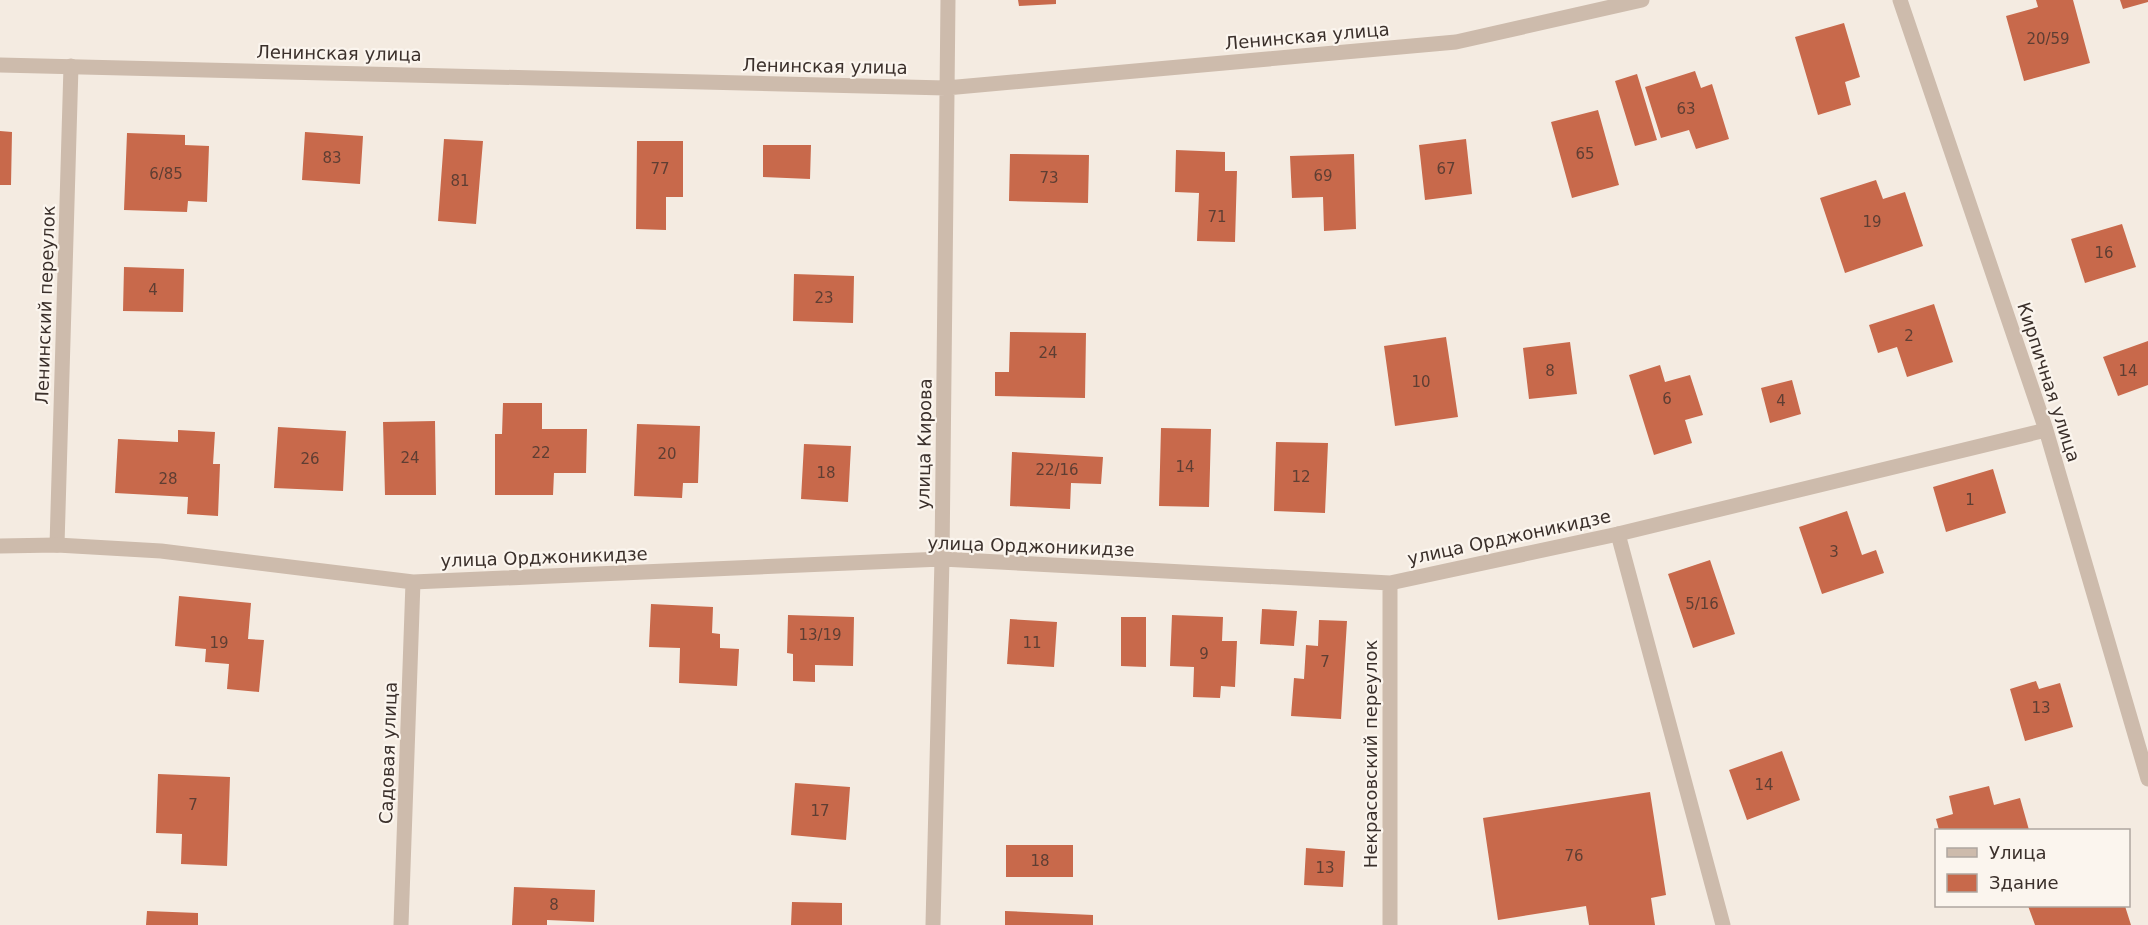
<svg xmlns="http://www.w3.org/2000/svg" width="2148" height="925" viewBox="0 0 2148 925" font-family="'DejaVu Sans',sans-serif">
<rect width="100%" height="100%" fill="#f4ebe1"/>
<!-- building -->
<path fill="#c8694b" d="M1018,0H1056V4L1019,6Z
M2036,0H2073L2090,63L2024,81L2006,16L2038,7Z
M2120,0H2148V2L2123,9Z
M1844,23L1860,77L1845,82L1851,105L1818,115L1795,37Z
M1695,71L1701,88L1712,84L1729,139L1696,149L1689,130L1661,138L1645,87Z
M1637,74L1657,140L1635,146L1615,81Z
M1598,110L1619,185L1572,198L1551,122Z
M0,131L12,132L11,185H0Z
M305,132L363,136L360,184L302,180Z
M127,133L185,135V145L209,146L207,202L188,201L187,212L124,210Z
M444,139L483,141L476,224L438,221Z
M1466,139L1472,194L1425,200L1419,145Z
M637,141H683V197H666V230L636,229Z
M763,145H811L810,179L763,177Z
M1176,150L1225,152V171H1237L1235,242L1197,241L1199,193L1175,192Z
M1010,154L1089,155L1088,203L1009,201Z
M1354,154L1356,229L1324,231L1323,197L1292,198L1290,156Z
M1876,180L1883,199L1905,192L1923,246L1845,273L1820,198Z
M2122,224L2136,267L2085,283L2071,239Z
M124,267L184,269L183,312L123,311Z
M794,274L854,276L853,323L793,321Z
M1934,304L1953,362L1907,377L1897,347L1878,353L1869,325Z
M1010,332L1086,333L1085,398L995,396V372H1009Z
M1446,337L1458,417L1395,426L1384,346Z
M2148,341V385L2118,396L2103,357Z
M1570,342L1577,394L1529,399L1523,348Z
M1660,365L1665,382L1690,375L1703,415L1685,420L1692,443L1654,455L1629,375Z
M1792,380L1801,414L1770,423L1761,388Z
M503,403H542V429H587L586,473H554L553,495H495V434H502Z
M435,421L436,495H385L383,422Z
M637,424L700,426L698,483H683L682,498L634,496Z
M278,427L346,431L343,491L274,488Z
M1161,428L1211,429L1209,507L1159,506Z
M178,430L215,432L213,464H220L218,516L187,514L188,497L115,493L118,439L178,442Z
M1276,442L1328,443L1325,513L1274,511Z
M804,444L851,446L848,502L801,499Z
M1012,452L1103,457L1101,484L1071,483L1070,509L1010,506Z
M1993,469L2006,513L1946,532L1933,487Z
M1847,511L1862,555L1876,550L1884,573L1822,594L1799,527Z
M1710,560L1735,634L1693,648L1668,574Z
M179,596L251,603L248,639L264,640L259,692L227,689L229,664L205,662L206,649L175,646Z
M651,604L713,607L712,633L720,634V648L739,649L737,686L679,683L680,648L649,647Z
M1262,609L1297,611L1294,646L1260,644Z
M788,615L854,617L853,666L815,665V682L793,681V654L787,653Z
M1172,615L1223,617L1222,641H1237L1235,687L1221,686L1220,698L1193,697L1194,667L1170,666Z
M1121,617H1146V667L1121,666Z
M1010,619L1057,622L1054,667L1007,664Z
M1319,620L1347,621L1341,719L1291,716L1294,678L1304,679L1306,645L1318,646Z
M2036,681L2039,689L2060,683L2073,727L2025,741L2010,689Z
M1782,751L1800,800L1747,820L1729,770Z
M158,774L230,777L227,866L181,864L182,834L156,833Z
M795,783L850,787L846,840L791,835Z
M1989,786L1994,805L2020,798L2029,830H1939L1936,819L1953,814L1949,796Z
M1650,792L1666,895L1651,898L1655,925H1589L1586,906L1498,920L1483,818Z
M1006,845H1073V877H1006Z
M1306,848L1345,851L1343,887L1304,885Z
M514,887L595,890L594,922L547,920V925H512Z
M792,902L842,903V925H791Z
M2028,906H2125L2131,925H2035Z
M147,911L198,913V925H146Z
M1005,911L1093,915V925H1005Z"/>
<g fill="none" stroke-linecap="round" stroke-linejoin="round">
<!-- service -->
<path stroke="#cdbbac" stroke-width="15" d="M1618,534L1723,925
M57,545L71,66"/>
<!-- minor -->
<path stroke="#cdbbac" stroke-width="15" d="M1900,0L2046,430L2148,779
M0,65L946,88L1456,42L1642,0
M0,546L57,545L161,551L413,582L942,559L1390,583L1618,534L2046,430
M1390,583V925
M401,925L413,582
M933,925L942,559L948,0"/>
</g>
<g text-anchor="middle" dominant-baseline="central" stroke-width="4.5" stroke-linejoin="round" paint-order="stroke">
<!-- number labels -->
<g font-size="15" fill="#5e3e33">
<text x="2048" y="39">20/59</text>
<text x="1686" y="109">63</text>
<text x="1585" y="154">65</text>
<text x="332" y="158">83</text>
<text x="660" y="169">77</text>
<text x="1446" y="169">67</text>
<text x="166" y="174">6/85</text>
<text x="1323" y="176">69</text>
<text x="1049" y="178">73</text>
<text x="460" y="181">81</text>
<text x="1217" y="217">71</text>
<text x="1872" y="222">19</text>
<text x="2104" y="253">16</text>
<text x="153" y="290">4</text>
<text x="824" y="298">23</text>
<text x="1909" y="336">2</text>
<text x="1048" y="353">24</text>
<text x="1550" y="371">8</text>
<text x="2128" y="371">14</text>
<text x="1421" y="382">10</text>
<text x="1667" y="399">6</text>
<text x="1781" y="401">4</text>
<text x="541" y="453">22</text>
<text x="667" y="454">20</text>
<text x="410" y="458">24</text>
<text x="310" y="459">26</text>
<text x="1185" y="467">14</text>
<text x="1057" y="470">22/16</text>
<text x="826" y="473">18</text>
<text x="1301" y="477">12</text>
<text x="168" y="479">28</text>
<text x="1970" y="500">1</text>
<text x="1834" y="552">3</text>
<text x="1702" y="604">5/16</text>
<text x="820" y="635">13/19</text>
<text x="219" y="643">19</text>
<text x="1032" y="643">11</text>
<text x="1204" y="654">9</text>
<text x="1325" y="662">7</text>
<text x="2041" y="708">13</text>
<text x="1764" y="785">14</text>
<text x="193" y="805">7</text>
<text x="820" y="811">17</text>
<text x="1574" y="856">76</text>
<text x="1040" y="861">18</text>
<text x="1325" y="868">13</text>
<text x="554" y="905">8</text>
</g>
<!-- street labels -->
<g font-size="18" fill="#3b302b" stroke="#fbf5ee">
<text transform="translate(1307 36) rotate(-5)">Ленинская улица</text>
<text transform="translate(339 53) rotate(1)">Ленинская улица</text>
<text transform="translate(825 66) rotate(1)">Ленинская улица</text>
<text transform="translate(45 305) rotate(-88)">Ленинский переулок</text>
<text transform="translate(2049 382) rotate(72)">Кирпичная улица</text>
<text transform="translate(924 444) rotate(-89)">улица Кирова</text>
<text transform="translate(1509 537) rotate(-12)">улица Орджоникидзе</text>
<text transform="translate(1031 546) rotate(2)">улица Орджоникидзе</text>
<text transform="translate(544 557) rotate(-2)">улица Орджоникидзе</text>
<text transform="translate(388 753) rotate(-88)">Садовая улица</text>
<text transform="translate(1370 754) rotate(-90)">Некрасовский переулок</text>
</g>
</g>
<!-- legend -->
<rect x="1935" y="829" width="195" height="78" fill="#fbf5ee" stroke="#aea6a0" stroke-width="1.5"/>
<rect x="1947" y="848" width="30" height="9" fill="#cdbbac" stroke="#aea6a0" stroke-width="1.5"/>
<text x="1989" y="859" font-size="18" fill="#3b302b">Улица</text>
<rect x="1947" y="874" width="30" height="18" fill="#c8694b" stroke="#aea6a0" stroke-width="1.5"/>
<text x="1989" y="889" font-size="18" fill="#3b302b">Здание</text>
</svg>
